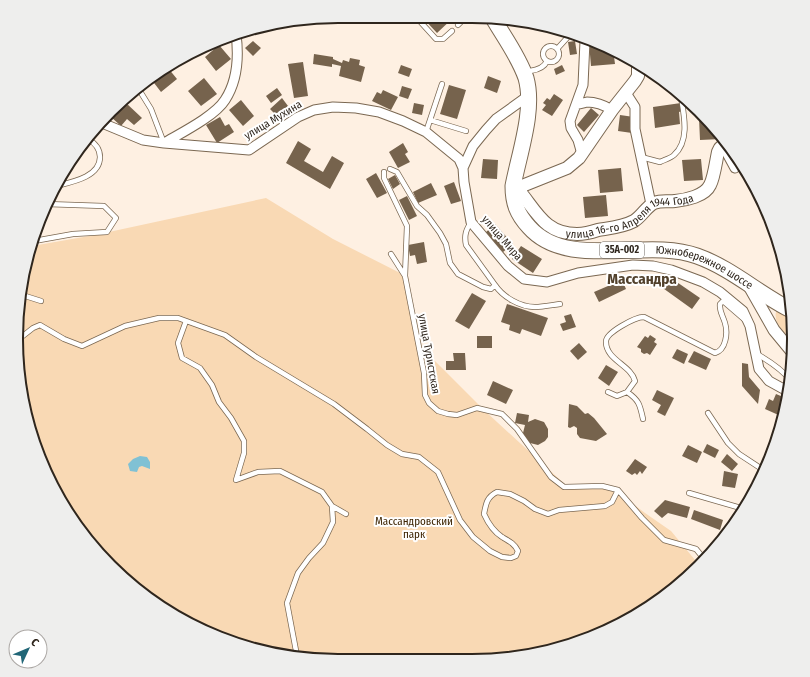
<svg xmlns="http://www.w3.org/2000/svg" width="810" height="677" viewBox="0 0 810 677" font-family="'Fira Sans Condensed',sans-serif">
<rect width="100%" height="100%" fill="#fef0e2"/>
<!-- green -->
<path fill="#f9d9b4" d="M266,198L333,239L408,277L418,341L427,353L484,410L570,489L612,488L645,513L671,531L700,566L650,607L595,637L535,655L472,661L317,660L235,644L177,618L111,567L70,517L40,462L19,380V297L32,246L95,235Z
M779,311L792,316L794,342C786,335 773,323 776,312Z"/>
<!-- water -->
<path fill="#80c1d4" d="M140,456L147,457L150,462V469L142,466L139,467L137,472L130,471L128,464L133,459Z"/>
<!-- building -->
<path fill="#76634d" d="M422,17L453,18L437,33Z
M253,41L261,48L253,56L245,48Z
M575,41L577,54L570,55L568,42Z
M589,43H593L613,49L615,64L591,66Z
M219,45L231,59L216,71L205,57Z
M314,54L333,57V59L342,63L343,60L349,62L350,58L360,60L359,65L365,67L361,82L339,76L341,66L332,64V67L313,64Z
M303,62L308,96L294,98L288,64Z
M401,65L412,69L409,77L398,73Z
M562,65L565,71L556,75L554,69Z
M168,68L177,79L161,92L151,79Z
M488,76L501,81L497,93L484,88Z
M204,78L217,94L201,106L188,91Z
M449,85L466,90L457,119L440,114Z
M402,86L412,89L408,99L399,96Z
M277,88L282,95L271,103L266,96Z
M383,90L398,97L391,110L372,101L377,92L381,94Z
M554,94L563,100L552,116L542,110L546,105L543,103L547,98L550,100Z
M282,98L288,106L277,116L270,109Z
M241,100L254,116L243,126L229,110Z
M125,102L142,118L134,125L127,119L121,126L111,117Z
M414,103L424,105L422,115L412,113Z
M681,103L682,111L679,112L680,124L655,128L653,107Z
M591,108L599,115L584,132L577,125Z
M620,115L634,117L632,133L618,131Z
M220,117L225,126L229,124L234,132L217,143L206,125Z
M699,118H706L721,137V139L700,140Z
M298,141L311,149L304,161L323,172L332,156L344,163L330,189L286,163Z
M403,143L408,152L405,154L410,162L398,168L389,152Z
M483,159L498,160L497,179L481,178Z
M701,159L703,180L684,181L682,160Z
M621,168L623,191L600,193L598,170Z
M376,173L387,193L377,198L366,179Z
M395,175L400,184L393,189L388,179Z
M454,182L461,201L451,204L444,186Z
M431,183L437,195L418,203L413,192Z
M606,195L608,216L585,218L583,197Z
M407,196L417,216L409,220L399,200Z
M495,224L513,244L503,252L485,233Z
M424,242L427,262L417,264L415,255L410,256L408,245Z
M521,246L542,259L533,273L512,259Z
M668,276L700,298L692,309L660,286Z
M622,280L626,289L599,302L594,292Z
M472,293L486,301L469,329L455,321Z
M507,304L548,318L541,336L522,329L520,334L509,330L510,325L501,322Z
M571,314L576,327L563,331L560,324L566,322L564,316Z
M650,335L656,339L654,342L657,344L650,355L647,353L644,354L641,352V349L637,347L645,336L648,338Z
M477,336H492V348H477Z
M579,343L587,352L578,360L570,351Z
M677,349L688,354L684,364L672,358Z
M694,351L711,359L706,370L688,362Z
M453,353H465L466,370H446V361H454Z
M742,363L748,364L749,377L760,390L758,404L742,386Z
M606,365L618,372L609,386L598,378Z
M493,381L513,390L506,404L487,395Z
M657,390L674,398L665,416L657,412L661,405L652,400Z
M776,394L788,399L783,417L765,409L769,399L773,401Z
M569,404L577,406L585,414L588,413L594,418L607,434L596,441L580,438L577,434V428L574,426L570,428L568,427Z
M517,413L529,415L528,422L535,419L544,422L548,429V437L545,441L538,445L530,443L524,437L523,433L525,425L515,423Z
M707,444L719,450L715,458L703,452Z
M688,445L702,452L697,463L682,456Z
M727,454L738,464L732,471L721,462Z
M635,459L647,467L642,474L640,471L637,475L635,473L632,475L626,471Z
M724,471L738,474L735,488L722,486Z
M665,500L690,507L687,518L668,513L662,518L654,511Z
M694,510L723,520L720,530L691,519Z"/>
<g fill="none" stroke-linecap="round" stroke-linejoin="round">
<defs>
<path id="service" d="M416,17L436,39H443L452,31
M358,19V16
M458,25L462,21V18
M543 54a8 8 0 1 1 16 0a8 8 0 1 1-16 0Z
M557,49L567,38L566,35
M530,71C537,70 544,68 547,61
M138,88L151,109L164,143
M430,120L466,131
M426,132L442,84
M641,157L660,162C664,160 671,158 674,155C690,141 684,115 681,97
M390,169L397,172L417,206L427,215L440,233L446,244L450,263L458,274L483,287L491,289L495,285L466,245C464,235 466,230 471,222
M384,172V178L407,226L405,276L424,373L425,395L429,403L438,411L448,414L457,415L477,408L502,414L517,429L551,477L564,487L602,486L618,490L642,518L664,540L696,549L705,560
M56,186C72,182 100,177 100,157C100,149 95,143 88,139
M34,241L73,234L107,232L116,218L104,206L46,204
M391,254L405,276
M495,285C503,297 520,307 535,307C543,307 552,305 560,304
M19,294L41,301
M186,321L178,343L182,358L200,368L212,385L219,402L231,418L244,441V453L236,480L258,472L280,471L322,492L332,506L346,514
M19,339L33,328L40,325L64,339L82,346L125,326L159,318H178L225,335L256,357L334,404L367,429L387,445L402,454L419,457L438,472L460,520L473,537L490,551L502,557L511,558L516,556L518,551C515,544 509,541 502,537C493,531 488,523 484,514C486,503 487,497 497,492L510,494L524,501L535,509L548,514L559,510L605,506L612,502L618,490
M757,354C769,361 782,369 790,380
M608,392L617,396L627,392L635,381C631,365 606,360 606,342C605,333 635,317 644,317L715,353C726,350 728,333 725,323C723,316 719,311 720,304L723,301L745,320
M627,392C639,400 640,405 643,419
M708,413L728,443L739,454L765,471
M689,493L744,509
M297,656L287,603L298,573L309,558L323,543L333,522L332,506"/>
<path id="minor" d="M626,93L635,107V129L651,204
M528,96L496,119L486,130L473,146L463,168L464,182L471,222L508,266L524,279L547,282L578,273L633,265L653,266L671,270L703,282L720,292L743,311L750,326L759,369L769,381L789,392
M577,104C580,104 583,103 587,102C596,102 604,105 612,110
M102,123L143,140L164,143L249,150L298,117L314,110L333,107L356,108L379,112L403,121L426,132L459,159L463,168
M164,143C181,133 215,116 225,100C238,80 239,57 236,34
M723,146L735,168
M582,154L578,140L571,128L570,121L583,85L585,41"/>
<path id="tertiary" d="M749,286L774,330L793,353"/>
<g id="secondary">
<path id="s1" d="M638,66V76L635,81L612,110L579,158L567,168L517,188C536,210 544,234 577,234C584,234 592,232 598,230C610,228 623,227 634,221C642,216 646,207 654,203C662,200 668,202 675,201C686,200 705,196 710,185C714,178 716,161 718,152L720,148L726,143"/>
</g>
<g id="trunk">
<path id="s2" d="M493,18C504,37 519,57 526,78C535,110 519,154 513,186C513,203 517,214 529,227C568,271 646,237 697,256C731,268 759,294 791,310"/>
</g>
</defs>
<!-- service casing -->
<use href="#service" stroke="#7b6852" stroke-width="6"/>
<!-- minor casing -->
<use href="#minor" stroke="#7b6852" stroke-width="11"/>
<!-- tertiary casing -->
<use href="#tertiary" stroke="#7b6852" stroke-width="13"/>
<!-- secondary casing -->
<use href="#secondary" stroke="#7b6852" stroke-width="14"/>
<!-- trunk casing -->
<use href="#trunk" stroke="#7b6852" stroke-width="17"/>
<!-- service -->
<use href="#service" stroke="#fff" stroke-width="4.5"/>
<!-- minor -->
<use href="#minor" stroke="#fff" stroke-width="9"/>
<!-- tertiary -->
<use href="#tertiary" stroke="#fff" stroke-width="11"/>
<!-- secondary -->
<use href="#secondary" stroke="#fff" stroke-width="12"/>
<!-- trunk -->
<use href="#trunk" stroke="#fff" stroke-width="15"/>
</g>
<g text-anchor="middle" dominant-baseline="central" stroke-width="4" stroke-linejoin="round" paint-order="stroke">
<!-- shield labels -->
<rect fill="#fff" stroke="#6d6761" stroke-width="1" x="600" y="242" width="44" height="16" rx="3"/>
<g font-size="10" font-weight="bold" fill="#2f261d">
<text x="622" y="250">35А-002</text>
</g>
<!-- street labels -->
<g font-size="11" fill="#2f261d" stroke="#fff">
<text transform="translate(273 120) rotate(-31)">улица Мухина</text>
<text stroke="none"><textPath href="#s1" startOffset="317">улица 16-го Апреля 1944 Года</textPath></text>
<text transform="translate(502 238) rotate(49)">улица Мира</text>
<text stroke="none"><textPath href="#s2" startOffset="409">Южнобережное шоссе</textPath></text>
<text transform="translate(429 354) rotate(80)">улица Туристская</text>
</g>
<!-- park labels -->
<g font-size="11" fill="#3c2300" stroke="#fff">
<text x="414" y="521">Массандровский<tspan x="414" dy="13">парк</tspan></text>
</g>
<!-- district labels -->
<g font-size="15" font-weight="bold" fill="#51402b" stroke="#fff">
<text x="642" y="279">Массандра</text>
</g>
</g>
<!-- crop -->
<path d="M0 0H810V677H0ZM338 23H472A315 315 0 0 1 787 338V339A315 315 0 0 1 472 654H338A315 315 0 0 1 23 339V338A315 315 0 0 1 338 23Z" fill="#eeeeed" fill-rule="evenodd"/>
<path fill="none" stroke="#2f261d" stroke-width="2" d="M338 23H472A315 315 0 0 1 787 338V339A315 315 0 0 1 472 654H338A315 315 0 0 1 23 339V338A315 315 0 0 1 338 23Z"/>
<!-- north arrow -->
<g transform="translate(28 649) rotate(46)"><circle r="19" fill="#ffffff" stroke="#aca8a5"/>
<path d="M0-3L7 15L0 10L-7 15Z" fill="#216677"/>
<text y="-6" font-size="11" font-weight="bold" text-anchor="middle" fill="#2f261d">С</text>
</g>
</svg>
